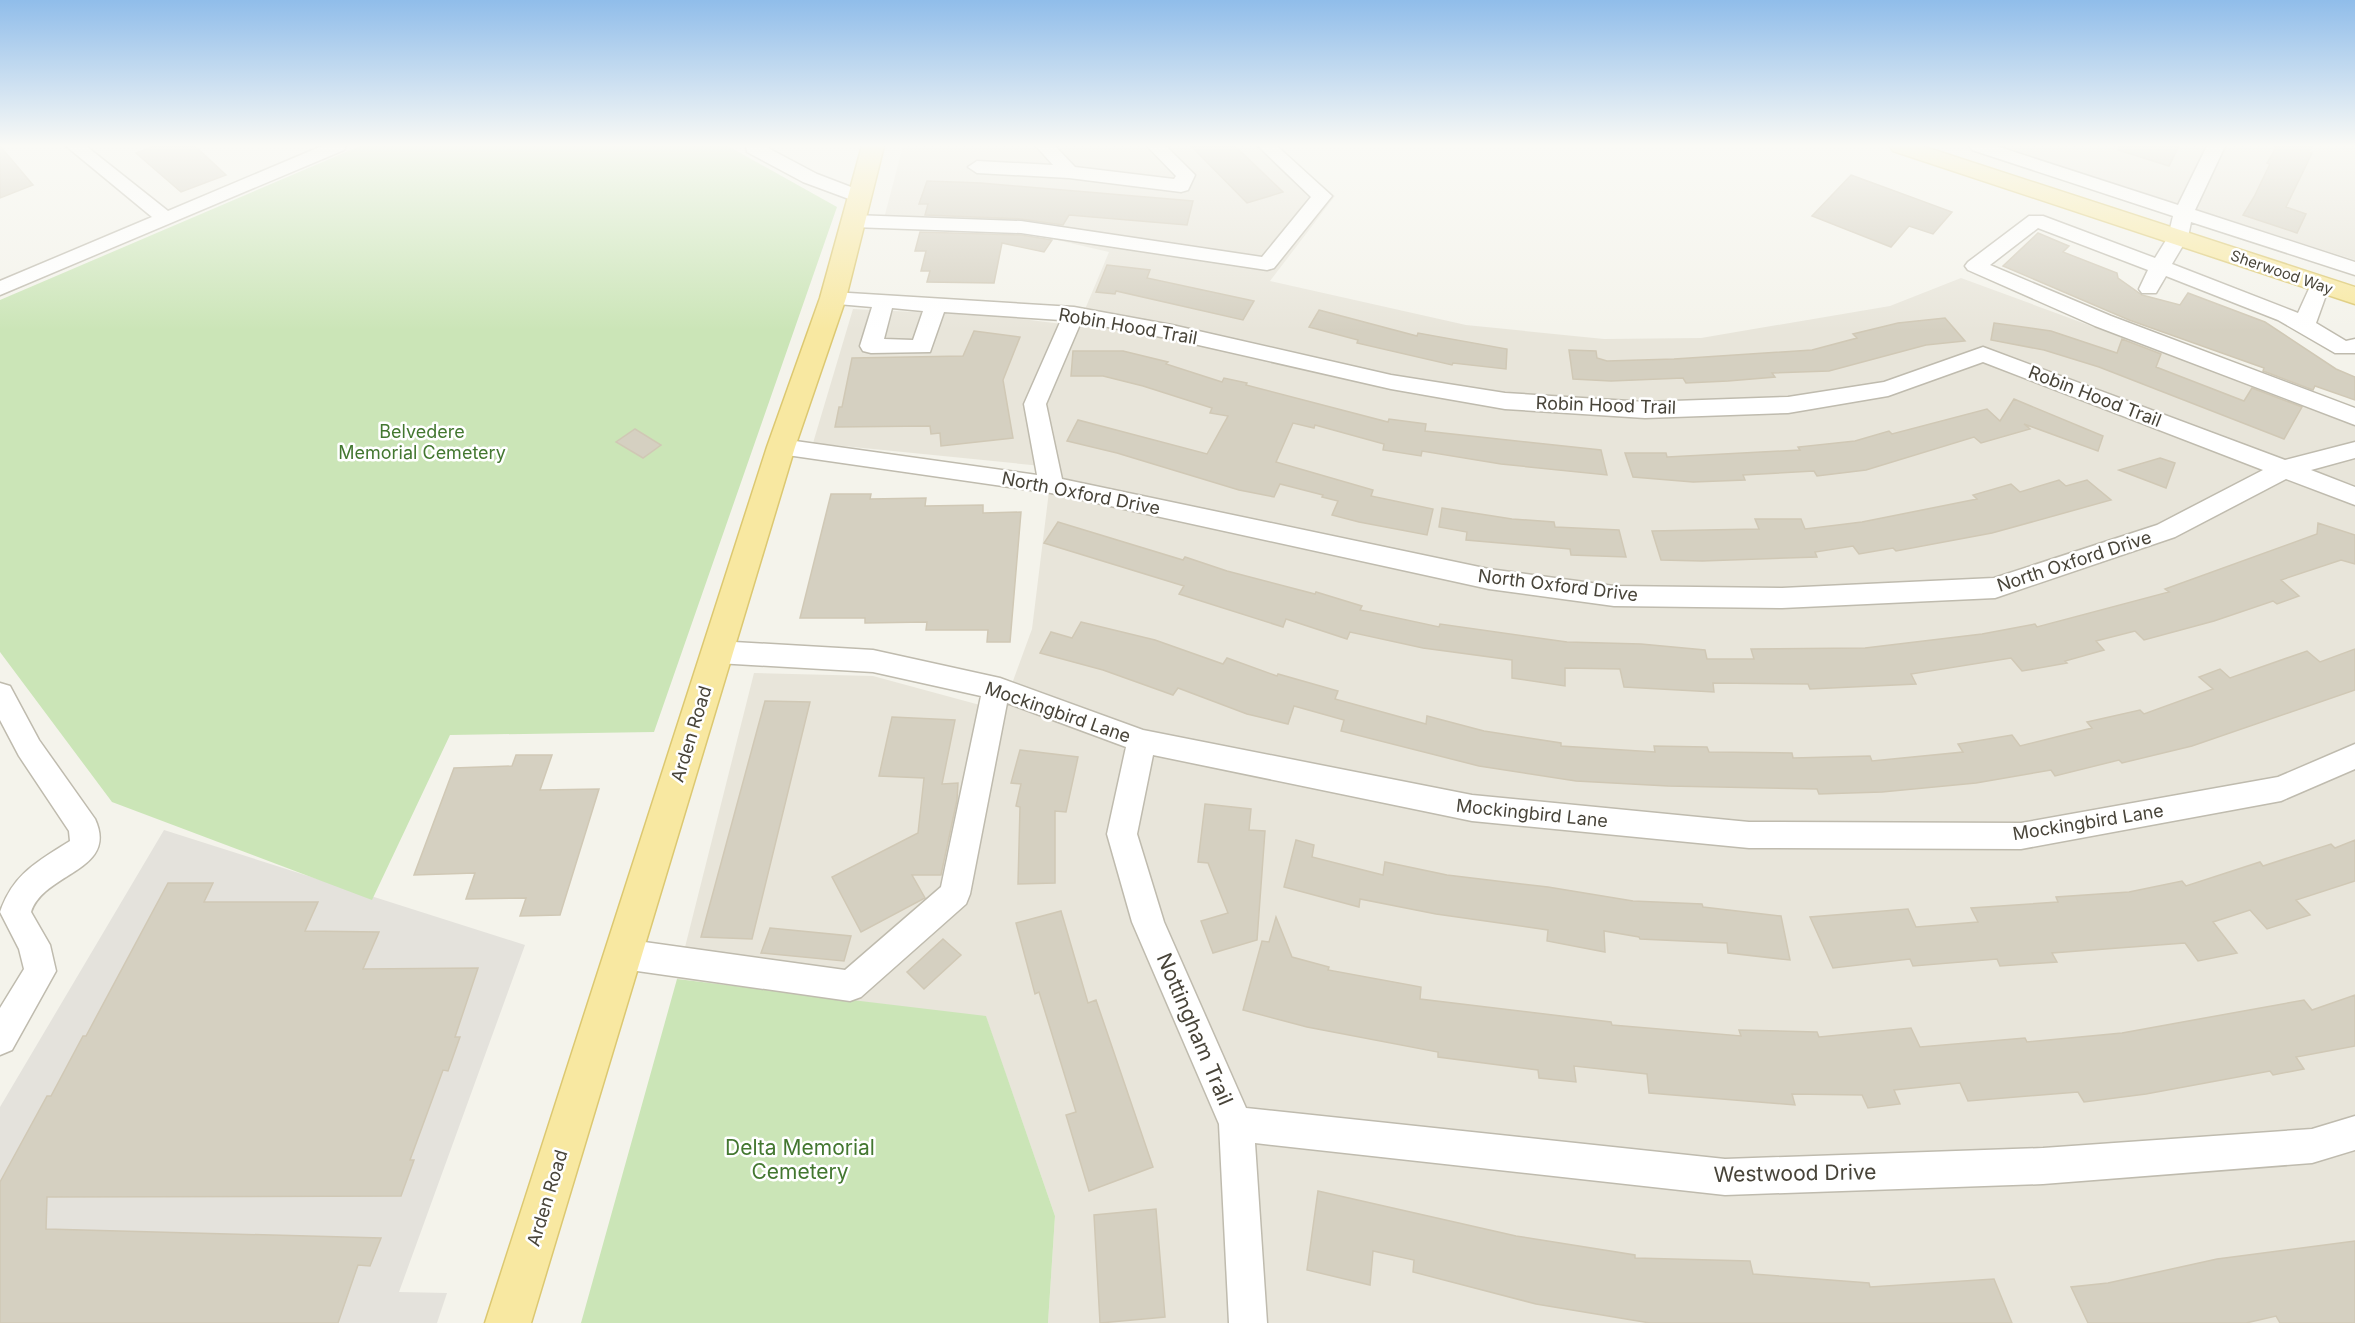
<svg xmlns="http://www.w3.org/2000/svg" width="2355" height="1323" viewBox="0 0 2355 1323" font-family="Inter,sans-serif">
<rect width="100%" height="100%" fill="#f4f3eb"/>
<!-- residential -->
<path fill="#e8e5da" d="M903,146H1277L1335,196L1270,281L1466,325L1604,339L1701,338L1890,306L1961,278L2355,423V1323H1048L1055,1216L986,1017L677,979L754,673L873,676L1002,711L1032,629L1052,467L813,443L853,309L999,316L1078,326L1109,252L1014,230L882,226Z
M1994,146H2355V260Z"/>
<!-- industrial -->
<path fill="#e4e2dc" d="M164,830L525,945L399,1292L447,1293L437,1323H0V1107Z"/>
<!-- green -->
<path fill="#cbe5b7" d="M360,146H728L837,207L654,732L450,735L372,900L112,802L0,652V300Z
M677,979L986,1016L1055,1216L1048,1323H581Z"/>
<!-- building -->
<path fill="#d5d0c1" stroke="#d0c8b5" stroke-width="1.5" d="M0,146L33,185L0,198Z
M154,146H195L226,175L181,192L136,153Z
M1191,146H1235L1283,192L1247,203Z
M2119,146H2179L2169,166L2118,150Z
M2277,146H2313L2308,152L2312,153L2286,207L2306,214L2297,233L2243,215L2254,197L2270,164L2267,163Z
M1851,175L1952,212L1933,234L1909,226L1891,247L1812,216Z
M927,181L981,183L1193,201L1187,225L1069,215L1063,225L1021,219L925,215L928,204H919Z
M920,232L1021,235L1052,240L1044,252L1002,243L994,283L927,282L930,271H921L926,251H915Z
M2038,233L2069,246L2063,252L2117,273L2118,278L2142,295L2180,305L2188,293L2265,322L2336,369L2355,377V400L2315,386L2313,390L2263,371L2264,368L2129,320L2003,266Z
M1107,265L1150,270L1147,278L1254,301L1243,320L1116,291L1115,294L1096,292Z
M1319,310L1417,336L1418,333L1507,349L1506,369L1453,363L1452,365L1357,343L1358,340L1309,327Z
M1945,318L1965,341L1926,345L1829,371L1772,373L1775,377L1728,381L1686,383L1683,378L1611,381L1573,379L1569,350L1596,351L1597,358L1607,361L1674,359L1812,350L1857,338L1853,334L1898,323Z
M1994,323L2051,331L2117,353L2122,339L2161,354L2156,367L2244,401L2252,388L2302,407L2284,439L2099,367L2044,350L1991,340Z
M974,331L1020,337L1003,380L1013,438L941,446L940,433L931,434L930,426L835,427L839,407H842L852,358L963,356Z
M1073,351H1123L1168,362L1166,364L1222,382L1224,378L1247,383L1246,385L1388,422L1389,419L1426,424L1425,431L1601,450L1607,475L1501,464L1422,451L1421,456L1383,450L1384,444L1315,425L1314,428L1293,423L1276,462L1373,490L1371,496L1433,509L1427,535L1359,522L1332,515L1338,501L1322,497L1323,495L1280,484L1274,497L1239,490L1117,453L1067,441L1078,420L1207,454L1228,416L1210,413L1212,408L1143,386L1103,376H1071Z
M2014,399L2103,436L2098,451L2024,424L2030,429L1981,443L1974,437L1866,470L1817,476L1814,471L1743,475L1745,480L1693,482L1633,477L1625,453H1666L1667,457L1800,450L1798,447L1855,441L1889,431L1892,434L1987,409L2000,421Z
M635,429L661,445L643,458L616,442Z
M2160,458L2175,463L2166,488L2119,470Z
M2059,480L2066,486L2087,480L2111,500L1992,533L1896,551L1893,548L1859,554L1853,546L1815,552L1817,557L1702,561L1661,560L1652,531L1759,529L1755,519H1801L1805,529L1862,522L1977,499L1973,495L2011,484L2020,492Z
M831,494H871L870,499L926,498L925,506L983,505V513L1021,512L1010,642H987L988,630H926L927,622L865,623V618H800Z
M1442,508L1512,519L1554,522L1555,527L1619,530L1626,557L1571,555L1570,549L1466,540L1467,532L1439,527Z
M1058,522L1183,560L1185,557L1227,571L1315,594L1316,592L1362,606L1360,610L1439,627L1440,624L1567,642L1641,644L1705,650L1707,659H1754L1751,649L1865,648L1982,634L2035,624L2037,627L2169,592L2165,589L2317,534L2318,523L2355,535V564L2341,560L2281,580L2299,596L2277,604L2273,601L2214,621L2144,640L2135,631L2096,641L2104,650L2065,661L2067,663L2022,671L2011,658L1911,674L1916,684L1810,689L1808,684L1713,683L1714,692L1624,687L1620,669L1565,668V686L1512,678V660L1423,648L1350,632L1347,639L1286,619L1283,627L1179,594L1184,586L1044,543Z
M1081,622L1155,640L1223,664L1227,658L1277,676L1278,674L1338,691L1335,699L1426,724L1427,716L1484,731L1561,743V746L1655,752L1654,746L1707,747L1709,752L1792,753L1793,758L1870,756L1872,761L1963,752L1958,744L2012,735L2020,746L2092,728L2087,722L2140,710L2144,714L2213,689L2199,677L2220,669L2230,678L2307,651L2320,662L2355,649V690L2192,746L2122,763L2119,760L2055,776L2051,770L1976,783L1882,792L1819,794L1817,789L1668,786L1576,781L1479,766L1341,731L1344,720L1294,706L1288,724L1247,714L1178,688L1173,695L1103,670L1040,653L1051,632L1072,638Z
M765,701L810,702L752,939L701,937Z
M892,717L955,720L942,784L958,783L957,800L941,875H912L925,898L861,932L832,877L918,833L924,778L879,776Z
M1020,750L1078,757L1066,812L1055,811V883L1018,884L1020,807L1016,806L1021,784L1011,783Z
M516,755H552L540,790L599,789L560,915L520,916L526,898L466,899L475,873L414,875L454,768L512,766Z
M1205,804L1251,809L1249,830L1265,831L1257,940L1213,953L1201,921L1228,913L1208,863L1198,862Z
M1296,840L1314,845L1312,857L1383,875L1385,862L1447,875L1548,887L1633,901L1702,904L1703,907L1781,916L1790,960L1728,953L1727,943L1640,939L1639,937L1604,931L1605,952L1547,941L1548,930L1436,914L1360,899L1359,907L1284,887Z
M2355,840V881L2296,900L2310,915L2267,929L2250,910L2213,922L2237,953L2198,961L2185,943L2052,953L2057,962L2000,966L1997,959L1913,966L1910,959L1833,968L1810,917L1908,909L1916,927L1978,922L1971,908L2058,902L2056,897L2129,892L2182,881L2186,886L2260,862L2263,866L2331,844L2335,848Z
M168,883H213L204,902H318L305,931L379,932L363,969L478,968L455,1037H460L448,1071L443,1070L410,1160H414L401,1196L47,1197L46,1229L381,1238L370,1266L358,1265L338,1323H0V1182L47,1096H51L83,1036H86Z
M1061,911L1088,1003L1096,1000L1153,1167L1089,1191L1066,1115L1076,1112L1039,992L1035,994L1016,923Z
M1276,917L1292,957L1329,967L1328,970L1421,987L1420,999L1611,1022L1612,1025L1741,1036L1739,1030L1817,1032L1819,1037L1911,1028L1920,1047L2025,1038L2027,1042L2122,1033L2304,1000L2312,1010L2355,995V1046L2296,1057L2304,1069L2273,1075L2270,1071L2146,1094L2084,1102L2078,1092L1968,1101L1960,1083L1894,1090L1900,1104L1868,1108L1862,1095L1792,1094L1795,1105L1649,1093L1647,1074L1574,1066L1576,1082L1539,1078L1538,1070L1438,1057V1052L1307,1027L1243,1010L1262,941L1269,942Z
M770,928L851,936L844,961L761,953Z
M943,939L961,955L924,989L907,972Z
M1318,1191L1516,1236L1635,1255V1258L1750,1261L1753,1274L1869,1283L1870,1287L1994,1279L2012,1323H1650L1536,1304L1413,1272L1414,1260L1373,1251L1370,1285L1307,1270Z
M1156,1209L1165,1317L1100,1323L1094,1215Z
M2355,1241V1323H2280L2276,1316L2246,1323H2088L2071,1287L2108,1283L2217,1259Z"/>
<g fill="none" stroke-linecap="round" stroke-linejoin="round">
<defs>
<path id="minor" d="M66,146H86L168,211L322,146H346L344,150L0,295V281L152,217Z
M746,146H769L768,148L817,174L864,192L867,196L857,202L803,182L747,152Z
M1036,146H1055L1075,167L1174,179L1176,176L1147,146H1166L1195,175L1188,190L1181,192L1069,178L977,173L968,167L977,161L1053,165Z
M1258,146H1277L1332,196L1274,268L1267,270L1021,233L853,227L846,225L843,221L846,217L853,215L1021,221L1262,257L1311,197Z
M1970,146H1996L2178,205L2207,146H2225L2195,210L2355,262V275L2191,222L2188,237L2172,264L2298,313L2313,280H2327L2330,284L2316,323L2346,341L2355,339V353H2335L2278,320L2166,276L2156,293H2142L2139,289L2148,270L2038,228L1990,265L2111,316L2355,408V425L2095,326L1968,270L1965,266L1968,262L2029,216H2043L2155,258L2168,237L2173,216L1972,150Z
M833,292L1074,307L1172,325L1391,375L1505,393L1645,402L1788,397L1884,382L1983,347L2285,460L2355,442V458L2311,470L2355,487V505L2286,479L2175,537L1995,598L1782,608L1614,606L1489,589L1051,493L773,453L769,447L773,441L781,439L1037,475L1024,404L1061,320L944,312L930,352L871,353L863,351L860,346L872,307L826,303L822,298L826,293ZM892,308L923,311L913,340L884,339ZM1081,322L1172,339L1391,389L1505,409L1645,418L1788,413L1888,396L1983,362L2263,470L2157,525L1994,578L1782,588L1614,586L1489,569L1062,479L1046,404Z
M717,641L873,650L1000,678L1143,730L1472,795L1749,822L2021,823L2278,777L2355,744V769L2281,801L2021,849L1749,848L1472,821L1153,755L1137,834L1164,922L1246,1108L1725,1159L2043,1148L2312,1129L2355,1116V1150L2312,1163L2043,1184L1725,1195L1255,1143L1267,1323H1229L1219,1124L1132,922L1107,834L1126,747L1007,703L970,894L966,904L861,997L850,1001L623,969L612,964L607,954L612,944L623,939L845,970L941,887L981,696L873,672L717,663L708,659L704,652L708,645Z
M0,683L10,686L39,740L95,819C119,871 44,872 31,912L50,945L56,971L12,1050L0,1055V1008L24,969L19,949L0,912C13,874 37,862 70,841L69,831L19,756L0,720Z"/>
<path id="major" d="M862,146H884L846,298L795,447L531,1323H485L767,447L820,298Z
M1890,146H1922L2355,287V304L1893,151Z"/>
</defs>
<!-- minor casing -->
<use href="#minor" stroke="#bfbbae" stroke-width="3"/>
<!-- major casing -->
<use href="#major" stroke="#dcc871" stroke-width="3"/>
<!-- minor -->
<use href="#minor" fill="#fff" fill-rule="evenodd"/>
<!-- major -->
<use href="#major" fill="#f8e8a1" fill-rule="evenodd"/>
</g>
<!-- sky -->
<linearGradient id="sky" x2="0" y2="1"><stop stop-color="#90bdea"/><stop offset="0.44" stop-color="#fafaf6"/><stop offset="1" stop-color="#fafaf6" stop-opacity="0"/></linearGradient>
<rect width="2355" height="331" fill="url(#sky)"/>
<g text-anchor="middle" dominant-baseline="central" stroke-width="5" stroke-linejoin="round" paint-order="stroke">
<!-- far-street labels -->
<g font-size="15" fill="#484439" stroke="#fff">
<text transform="translate(2282 272) rotate(19)">Sherwood Way</text>
</g>
<!-- street labels -->
<g font-size="18" fill="#484439" stroke="#fff">
<text transform="translate(1128 326) rotate(10)">Robin Hood Trail</text>
<text transform="translate(2095 396) rotate(21)">Robin Hood Trail</text>
<text transform="translate(1606 405) rotate(2)">Robin Hood Trail</text>
<text transform="translate(1081 493) rotate(11)">North Oxford Drive</text>
<text transform="translate(2074 561) rotate(-18)">North Oxford Drive</text>
<text transform="translate(1558 585) rotate(7)">North Oxford Drive</text>
<text transform="translate(1058 712) rotate(19)">Mockingbird Lane</text>
<text transform="translate(691 734) rotate(-73)">Arden Road</text>
<text transform="translate(1532 813) rotate(6)">Mockingbird Lane</text>
<text transform="translate(2088 822) rotate(-9)">Mockingbird Lane</text>
<text transform="translate(547 1198) rotate(-73)">Arden Road</text>
</g>
<!-- park labels -->
<g font-size="18" fill="#437730" stroke="#fff">
<text x="422" y="431">Belvedere<tspan x="422" dy="21">Memorial Cemetery</tspan></text>
</g>
<!-- near-street labels -->
<g font-size="21" fill="#484439" stroke="#fff">
<text transform="translate(1195 1029) rotate(67)">Nottingham Trail</text>
<text transform="translate(1795 1173) rotate(-1)">Westwood Drive</text>
</g>
<!-- near-park labels -->
<g font-size="21" fill="#437730" stroke="#fff">
<text x="800" y="1147">Delta Memorial<tspan x="800" dy="24">Cemetery</tspan></text>
</g>
</g>
</svg>
